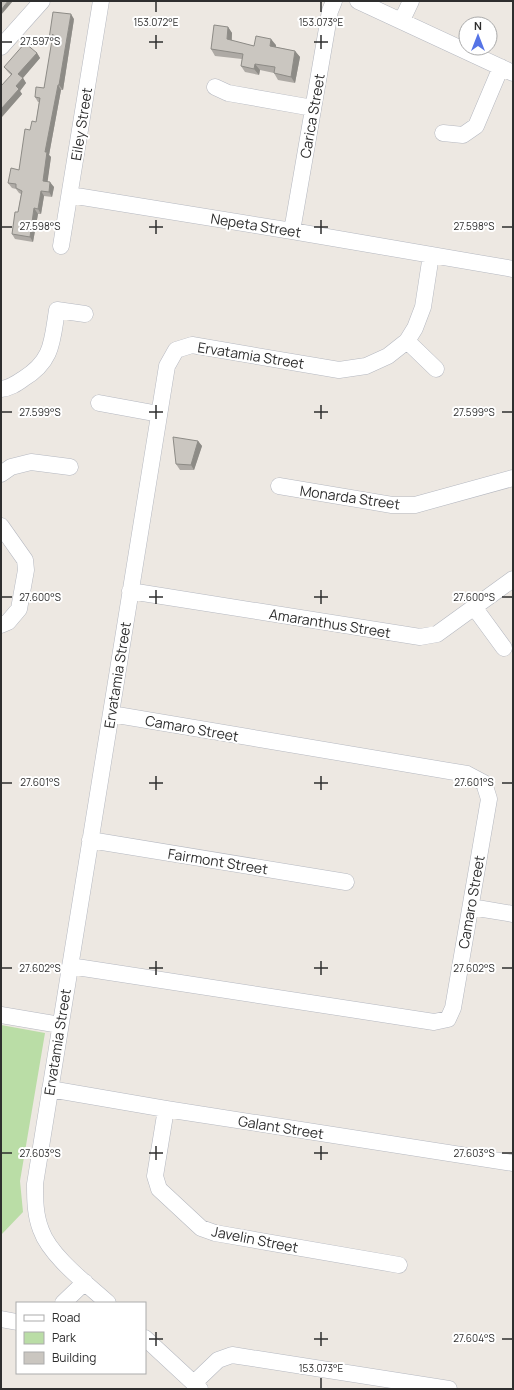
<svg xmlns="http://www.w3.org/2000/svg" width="514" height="1390" viewBox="0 0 514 1390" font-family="Manrope,sans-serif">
<rect width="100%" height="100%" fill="#ede8e2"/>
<!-- green -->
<path fill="#badda6" d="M1,1025L45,1033L20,1181L23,1212L1,1235Z"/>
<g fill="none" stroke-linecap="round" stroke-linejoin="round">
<defs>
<path id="minor" d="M358,1L513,73
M402,20L411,1
M1,47L42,1
M215,87L228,93L313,108
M443,133L463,135L476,126L501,67
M70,195L292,231L513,269
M292,231L330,11L334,1
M61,246L101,1
M407,341L436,369
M1,389C10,388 16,384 23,379C53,361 52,341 57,310L85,314
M99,403L159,414
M1,474L11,467L31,462L70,467
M279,486L392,505H415L513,478
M1,526L25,560L26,570L19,609L8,622L1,625
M130,591L420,637L437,634L513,579
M474,607L504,648
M90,840L346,882
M471,907L513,914
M70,966L434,1022L448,1019L453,1008L489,799L484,783L467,774L111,714
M1,1015L60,1025
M50,1089L166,1109L513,1163
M166,1109L155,1176L159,1189L201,1228L215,1233L399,1265
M63,1303L85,1282
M108,1303C87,1284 50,1256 41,1230C35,1215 35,1199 35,1184L167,366L176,350L192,345L339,370L366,366L388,356L407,341L415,328L423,307L431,255
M1,1319L17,1322
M145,1338L200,1389
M194,1383L218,1360L232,1355L449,1389"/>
</defs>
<!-- minor casing -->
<use href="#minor" stroke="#b5b8c0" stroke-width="17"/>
<!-- minor -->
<use href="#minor" stroke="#fff" stroke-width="16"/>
</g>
<!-- wall -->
<path fill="#aeaaa5" d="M74,19L63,90H61L49,155L51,157L47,182L54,187L52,197L44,196L41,214H38L33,242L15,239L12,234L18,212L21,194L19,193L16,189L12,188L8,183L19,170L36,122L39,102H38L35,97L44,88Z
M228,27L232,33V41L254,46L276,45V47L295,51L300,57L295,83L278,80L274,73L260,70L259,75L245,72L241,66L242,59L215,56L211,49Z
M37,53L40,58L23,78L26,83L20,91L22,94L1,118L11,75L8,72L4,67Z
M198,441L202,446L194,470H180L176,464Z"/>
<!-- shaded-wall -->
<path fill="#8d8b86" d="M8,1H13L1,15V10Z
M71,14L74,19L63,90L59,85Z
M228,27L232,33L231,46L227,39Z
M53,34L52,44L49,39Z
M271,39L276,45L275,52L270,46Z
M295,51L300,57L295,83L291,77Z
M37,53L40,58L22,79L18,74Z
M255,64L260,70L259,75L254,69Z
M23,78L26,83L20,91L22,94L1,118V109L16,86Z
M58,85L61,90L49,155L51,157L47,186L43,181L45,152Z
M50,182L54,187L52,197L49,192Z
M41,191L44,196L41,214L38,209Z
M34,208L38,214L33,242L30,237Z
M198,441L202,446L194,470L191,465Z"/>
<!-- building -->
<path fill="#cac6c0" stroke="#8d8b86" d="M1,1H8L1,10Z
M53,12L71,14L59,85H58L45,152H47L43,181L50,182L49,192L41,191L38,209L34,208L30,237L12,234L15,212H18L22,191L16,188V184L8,183L11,168L19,170L25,129L30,130L32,121L36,122L40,98L35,97L36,87L44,88L53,34L49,39Z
M214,25L228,27L227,39L254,46L256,36L271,39L270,46L295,51L291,77L274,73L275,67L255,64L254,69L241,66L243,54L211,49Z
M25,43L37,53L18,74L23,78L16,86L19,89L1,109V86L12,74L4,67Z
M173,437L198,441L191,465L176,464Z"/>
<!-- ticks -->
<path fill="none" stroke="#2e2e2e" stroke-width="1.5" d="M156,2V12M321,2V12M156,35V49M321,35V49M2,42H12M149,42H163M314,42H328M156,220V234M321,220V234M2,227H12M149,227H163M314,227H328M502,227H512M156,405V419M321,405V419M2,412H12M149,412H163M314,412H328M502,412H512M156,590V604M321,590V604M2,597H12M149,597H163M314,597H328M502,597H512M156,776V790M321,776V790M2,783H12M149,783H163M314,783H328M502,783H512M156,961V975M321,961V975M2,968H12M149,968H163M314,968H328M502,968H512M156,1146V1160M321,1146V1160M2,1153H12M149,1153H163M314,1153H328M502,1153H512M156,1332V1346M321,1332V1346M149,1339H163M314,1339H328M502,1339H512M321,1378V1388"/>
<g text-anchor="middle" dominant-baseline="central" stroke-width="4" stroke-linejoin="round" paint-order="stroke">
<!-- street labels -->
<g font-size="14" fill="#2e2e2e" stroke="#fff">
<text transform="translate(312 116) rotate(-80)">Carica Street</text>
<text transform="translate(81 124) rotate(-81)">Eiley Street</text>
<text transform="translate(256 225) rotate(9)">Nepeta Street</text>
<text transform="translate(251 355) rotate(9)">Ervatamia Street</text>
<text transform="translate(350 497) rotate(8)">Monarda Street</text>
<text transform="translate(330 623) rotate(9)">Amaranthus Street</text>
<text transform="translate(117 675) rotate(-81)">Ervatamia Street</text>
<text transform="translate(192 728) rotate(10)">Camaro Street</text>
<text transform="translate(218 861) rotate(9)">Fairmont Street</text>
<text transform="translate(471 902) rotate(-80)">Camaro Street</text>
<text transform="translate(57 1042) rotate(-81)">Ervatamia Street</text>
<text transform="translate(281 1127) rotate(9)">Galant Street</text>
<text transform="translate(255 1239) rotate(11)">Javelin Street</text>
</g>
</g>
<g font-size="10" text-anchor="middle" fill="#2e2e2e" stroke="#fff" stroke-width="4" stroke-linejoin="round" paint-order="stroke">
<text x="156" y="26">153.072°E</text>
<text x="321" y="26">153.073°E</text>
<text x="40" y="45">27.597°S</text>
<text x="40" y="230">27.598°S</text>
<text x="474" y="230">27.598°S</text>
<text x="40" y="416">27.599°S</text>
<text x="474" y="416">27.599°S</text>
<text x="40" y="601">27.600°S</text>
<text x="474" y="601">27.600°S</text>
<text x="40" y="786">27.601°S</text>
<text x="474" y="786">27.601°S</text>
<text x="40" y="972">27.602°S</text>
<text x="474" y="972">27.602°S</text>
<text x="40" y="1157">27.603°S</text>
<text x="474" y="1157">27.603°S</text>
<text x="474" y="1342">27.604°S</text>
<text x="321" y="1372">153.073°E</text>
</g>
<!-- border -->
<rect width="514" height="1390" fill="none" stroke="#2e2e2e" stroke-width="4"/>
<!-- legend -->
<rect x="16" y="1302" width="130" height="72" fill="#ffffff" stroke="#ababab"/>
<rect x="24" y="1315" width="20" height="6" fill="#ffffff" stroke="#ababab"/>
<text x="52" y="1322" font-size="12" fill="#2e2e2e">Road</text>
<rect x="24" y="1332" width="20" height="12" fill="#badda6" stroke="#ababab"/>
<text x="52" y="1342" font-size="12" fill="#2e2e2e">Park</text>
<rect x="24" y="1352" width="20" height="12" fill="#cac6c0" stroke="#ababab"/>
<text x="52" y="1362" font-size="12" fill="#2e2e2e">Building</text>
<!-- north arrow -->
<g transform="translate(478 36)"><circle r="19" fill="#ffffff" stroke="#ababab"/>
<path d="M0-3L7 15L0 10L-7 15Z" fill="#5674e6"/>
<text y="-6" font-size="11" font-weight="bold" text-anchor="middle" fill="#2e2e2e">N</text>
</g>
</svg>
